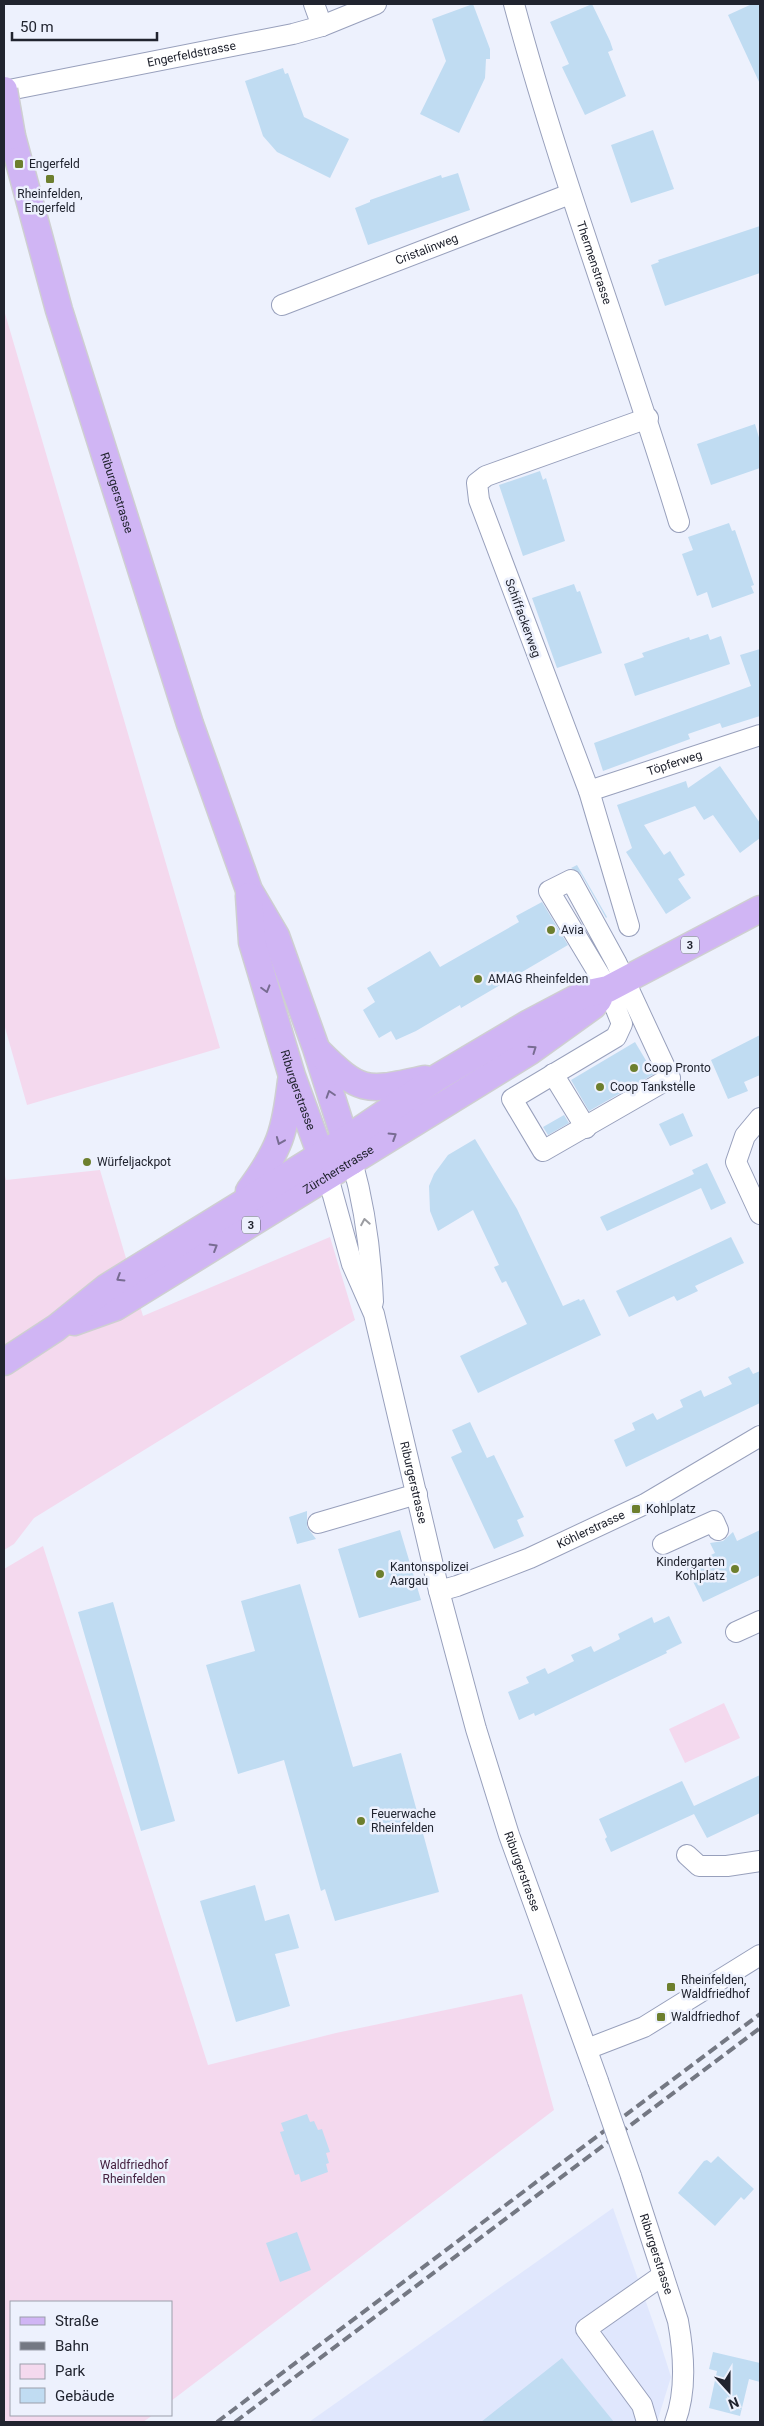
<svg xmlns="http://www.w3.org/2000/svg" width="764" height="2426" viewBox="0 0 764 2426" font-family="Roboto,sans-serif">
<rect width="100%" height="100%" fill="#edf1fd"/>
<!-- built -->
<path fill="#e0e7fd" d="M613,2208L660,2342L671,2377L657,2422H309Z"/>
<!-- green -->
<path fill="#f4d9ee" d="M4,310L220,1048L27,1105L4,1024Z
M100,1170L143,1316L330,1237L355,1320L34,1518L14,1544L4,1550V1172L6,1180Z
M43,1546L208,2065L336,2033L522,1994L554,2110L171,2401V2302H11V2415H153L143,2422H4V1569Z
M724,1703L740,1738L685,1763L669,1729Z"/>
<!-- building -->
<path fill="#c0dcf2" d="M473,4L490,49V59H486L485,78L459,133L420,114L446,61L432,19Z
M592,4L610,41L613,50L608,52L626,96L585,115L562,67L569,64L550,22Z
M752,4H760V84L728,15Z
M283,68L285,74L288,73L304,117L349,139L330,178L277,152L263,136L245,81Z
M653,130L674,189L631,203L611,145Z
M458,173L470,210L368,245L355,208L370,202V200L441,175L442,178Z
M760,226V273L665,306L651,265L659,262L658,260Z
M755,424L760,441V468L711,485L697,444Z
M540,471L543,480L546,478L550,491L565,541L523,556L499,485Z
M729,523L732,531L735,530L754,585L751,586L754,593L712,608L707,592L697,596L682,554L693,550L688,537Z
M574,584L577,592L580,591L602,653L557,668L532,598Z
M708,634L710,640L721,636L730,664L635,696L624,664L644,657L642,653L689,637L690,640Z
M760,649V716L722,728L720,723L688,734L690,739L603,771L594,743L751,686L740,655Z
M720,766L760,823V838L740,853L713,815L704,820L695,806L644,825L664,855L670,851L685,875L678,879L691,898L666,914L626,852L632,848L617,805L686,781L688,788Z
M577,865L607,917L606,918L581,874L571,868Z
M542,902L568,945L461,1008L460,1005L416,1031L396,1040L391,1031L379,1038L363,1010L375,1002L367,988L430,951L440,967L519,922L516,916Z
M760,1035V1075L744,1082L748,1091L728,1099L711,1060Z
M635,1042L654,1074L589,1111L571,1080Z
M683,1113L693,1136L670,1146L659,1124Z
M564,1115L569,1123L548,1135L543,1127Z
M475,1139L517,1209L563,1306L579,1299L580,1301L584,1299L601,1335L478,1393L460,1356L527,1324L506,1281L502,1283L494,1267L499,1265L473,1210L438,1231L430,1211L429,1186L434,1174L448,1155Z
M707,1163L726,1203L711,1210L701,1188L607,1231L600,1217L694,1174L692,1170Z
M731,1237L744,1263L695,1286L698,1291L677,1301L674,1296L629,1317L616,1291Z
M749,1367L753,1374L760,1371V1403L626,1467L614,1440L635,1430L632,1423L653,1413L657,1420L683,1407L680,1400L701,1390L704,1397L732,1384L728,1377Z
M470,1422L487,1458L494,1455L524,1517L517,1520L524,1536L494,1549L451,1457L462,1452L452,1430Z
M307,1511V1527L316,1539L297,1544L289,1517Z
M400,1530L421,1600L359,1618L338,1549Z
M760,1530V1575L703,1602L686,1567L715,1553L710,1543L723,1541L733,1532L737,1541Z
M300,1584L353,1767L401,1753L439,1892L335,1921L325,1889L321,1891L284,1760L238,1774L206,1665L255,1651L241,1601Z
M113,1602L175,1821L141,1831L78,1612Z
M669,1616L682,1643L666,1651L667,1653L535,1716L534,1713L519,1720L508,1692L529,1683L526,1677L545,1668L548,1674L574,1661L571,1655L591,1646L594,1652L620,1639L618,1634L652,1617L654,1623Z
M760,1775V1813L707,1838L694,1814L611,1852L605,1839L607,1837L599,1819L682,1781L694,1806Z
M255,1885L265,1921L289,1914L299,1948L275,1954L290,2006L236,2022L200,1901Z
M307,2114L310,2122L314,2121L318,2130L322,2129L330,2152L326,2153L329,2163L326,2164L328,2172L301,2182L299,2174L295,2175L280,2132L284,2131L281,2123Z
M718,2156L754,2189L744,2200L741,2197L715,2226L678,2193L704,2161L707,2160L711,2163Z
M297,2232L311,2270L280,2282L266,2243Z
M713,2352L760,2363V2382L749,2379L740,2416L709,2408L717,2371L709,2369Z
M562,2358L614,2422H481Z"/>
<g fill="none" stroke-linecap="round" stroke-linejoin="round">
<defs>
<g id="minor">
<path d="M314,4L322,26"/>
<path id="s1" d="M514,4C561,179 626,348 679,522"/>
<path id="s2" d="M4,91L293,34L322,26L376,4"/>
<path id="s3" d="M282,305L570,194"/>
<path id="s4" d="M589,791L760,735"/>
<path d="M571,880L616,962L670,1078L543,1151L512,1099L616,1037L622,1024L608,989L549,891Z"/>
<path d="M629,926L589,791L479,500L477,483L486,476L648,418"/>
<path d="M553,1074L586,1128"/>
<path d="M760,1118L745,1136L736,1162L760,1214"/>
<path d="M352,1161C365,1207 371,1254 373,1302"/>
<path id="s5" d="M328,1177L352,1264L374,1314L439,1591L476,1729L509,1835L598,2081"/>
<path d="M318,1523L417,1494"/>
<path d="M663,1544L714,1521L718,1530"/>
<path id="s6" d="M439,1591L457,1586L530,1558L645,1504L760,1436"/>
<path d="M736,1632L760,1621"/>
<path d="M687,1855L699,1866H727L760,1861"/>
<path d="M587,2049L644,2027L760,1955"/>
<path id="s7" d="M631,2176L678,2321C684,2354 687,2390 675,2422"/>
<path d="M647,2422L642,2405L586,2329L663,2275"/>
</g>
<g id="major">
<path id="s8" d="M12,136L59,310L190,724L249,890L276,936L316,1048L352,1161"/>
<path id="s9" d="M249,896L252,942L292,1076L327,1172"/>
<path d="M318,1051C362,1095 367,1091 425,1079"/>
<path d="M249,1191C280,1149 285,1132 291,1081"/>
<path id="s10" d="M74,1322L116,1307L529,1052L593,1006L599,999"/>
<path d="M4,1362L56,1328L107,1287L345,1140L438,1077L529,1023L584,994L608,989L760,909"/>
</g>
</defs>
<!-- minor casing -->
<use href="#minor" stroke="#98a0bc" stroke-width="22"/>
<!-- major casing -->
<use href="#major" stroke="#cecfd1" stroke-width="29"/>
<!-- minor -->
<use href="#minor" stroke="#fff" stroke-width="20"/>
<!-- major -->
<use href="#major" stroke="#d0b5f4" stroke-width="26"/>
<!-- rail -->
<path stroke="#747883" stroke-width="4" stroke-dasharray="10 5" stroke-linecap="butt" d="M217,2422L760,2014
M235,2422L760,2028"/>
<defs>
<path id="minor-bridge" d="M598,2081L631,2176"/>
<path id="major-bridge" d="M4,90L12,136"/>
</defs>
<!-- minor-bridge casing -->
<use href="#minor-bridge" stroke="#98a0bc" stroke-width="22" stroke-linecap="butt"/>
<!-- major-bridge casing -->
<use href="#major-bridge" stroke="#cecfd1" stroke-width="29" stroke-linecap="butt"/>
<!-- minor-bridge -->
<use href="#minor-bridge" stroke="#fff" stroke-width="20"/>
<!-- major-bridge -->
<use href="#major-bridge" stroke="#d0b5f4" stroke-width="26"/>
</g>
<!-- one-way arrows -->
<defs><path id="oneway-chevron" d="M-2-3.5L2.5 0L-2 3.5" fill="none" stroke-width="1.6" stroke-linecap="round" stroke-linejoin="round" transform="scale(1.25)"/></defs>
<g stroke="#786c92">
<use href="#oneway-chevron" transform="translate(266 989) rotate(74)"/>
<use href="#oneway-chevron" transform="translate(533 1049) rotate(-35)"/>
<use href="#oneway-chevron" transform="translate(330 1094) rotate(-108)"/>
<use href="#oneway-chevron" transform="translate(393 1136) rotate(-32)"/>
<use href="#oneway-chevron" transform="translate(280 1141) rotate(112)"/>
<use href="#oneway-chevron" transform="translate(214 1247) rotate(-31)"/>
<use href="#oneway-chevron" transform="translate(120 1278) rotate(148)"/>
</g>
<use stroke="#9b9ca1" href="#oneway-chevron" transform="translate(365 1222) rotate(-100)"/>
<!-- markers -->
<g fill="#6d7f2e" stroke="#edf1fd" stroke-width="2">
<rect x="14" y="159" width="10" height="10" rx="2.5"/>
<rect x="45" y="174" width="10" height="10" rx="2.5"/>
<circle cx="551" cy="930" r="5"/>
<circle cx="478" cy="979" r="5"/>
<circle cx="634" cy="1068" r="5"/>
<circle cx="600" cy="1087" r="5"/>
<circle cx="87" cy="1162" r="5"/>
<rect x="631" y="1504" width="10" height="10" rx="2.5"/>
<circle cx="735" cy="1569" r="5"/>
<circle cx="380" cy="1574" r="5"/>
<circle cx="361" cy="1821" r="5"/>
<rect x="666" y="1982" width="10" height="10" rx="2.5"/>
<rect x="656" y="2012" width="10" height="10" rx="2.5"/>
</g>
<g text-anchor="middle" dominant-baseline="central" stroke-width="5" stroke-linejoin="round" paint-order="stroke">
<!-- shield labels -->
<g fill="#edf1fd" stroke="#5e626d" stroke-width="1">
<rect x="681" y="936.5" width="18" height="17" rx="4"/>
<rect x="242" y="1216.5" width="18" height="17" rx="4"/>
</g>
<g font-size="11" font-weight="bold" fill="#21242f">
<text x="690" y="945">3</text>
<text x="251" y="1225">3</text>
</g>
<!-- street labels -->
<g font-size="12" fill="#21242f" stroke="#edf1fd">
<text stroke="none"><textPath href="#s2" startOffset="191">Engerfeldstrasse</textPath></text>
<text stroke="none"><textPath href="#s3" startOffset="155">Cristalinweg</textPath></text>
<text stroke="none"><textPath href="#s1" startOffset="271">Thermenstrasse</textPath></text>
<text stroke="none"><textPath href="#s8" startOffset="372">Riburgerstrasse</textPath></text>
<text transform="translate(523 618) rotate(70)">Schiffackerweg</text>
<text stroke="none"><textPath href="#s4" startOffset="90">Töpferweg</textPath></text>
<text stroke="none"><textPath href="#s9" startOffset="201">Riburgerstrasse</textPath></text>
<text stroke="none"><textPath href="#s10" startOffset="306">Zürcherstrasse</textPath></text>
<text stroke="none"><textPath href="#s5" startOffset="318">Riburgerstrasse</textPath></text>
<text stroke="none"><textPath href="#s6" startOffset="164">Köhlerstrasse</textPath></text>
<text stroke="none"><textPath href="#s5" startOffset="722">Riburgerstrasse</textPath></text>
<text stroke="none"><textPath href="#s7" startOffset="82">Riburgerstrasse</textPath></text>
</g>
<!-- poi labels -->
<g font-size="12" fill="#21242f" stroke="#edf1fd" text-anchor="start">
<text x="29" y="164">Engerfeld</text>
<text x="50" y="194" text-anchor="middle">Rheinfelden,<tspan x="50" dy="14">Engerfeld</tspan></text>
<text x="561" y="930">Avia</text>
<text x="488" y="979">AMAG Rheinfelden</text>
<text x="644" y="1068">Coop Pronto</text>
<text x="610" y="1087">Coop Tankstelle</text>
<text x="97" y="1162">Würfeljackpot</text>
<text x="646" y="1509">Kohlplatz</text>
<text x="725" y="1562" text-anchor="end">Kindergarten<tspan x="725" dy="14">Kohlplatz</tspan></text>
<text x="390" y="1567">Kantonspolizei<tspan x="390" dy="14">Aargau</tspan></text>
<text x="371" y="1814">Feuerwache<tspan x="371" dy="14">Rheinfelden</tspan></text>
<text x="681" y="1980">Rheinfelden,<tspan x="681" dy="14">Waldfriedhof</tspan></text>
<text x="671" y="2017">Waldfriedhof</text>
</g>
<!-- park labels -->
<g font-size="12" fill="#44203f" stroke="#edf1fd">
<text x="134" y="2165">Waldfriedhof<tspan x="134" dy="14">Rheinfelden</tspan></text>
</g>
</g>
<!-- border -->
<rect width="764" height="2426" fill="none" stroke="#21242f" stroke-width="10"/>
<!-- legend -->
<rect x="10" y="2301" width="162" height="115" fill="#edf1fd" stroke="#9b9fab"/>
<rect x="20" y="2317" width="25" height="8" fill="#d0b5f4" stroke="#9b9fab"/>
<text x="55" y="2326" font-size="15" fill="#21242f">Straße</text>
<rect x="20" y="2342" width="25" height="8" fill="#747883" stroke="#9b9fab"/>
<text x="55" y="2351" font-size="15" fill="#21242f">Bahn</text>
<rect x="20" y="2364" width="25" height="15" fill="#f4d9ee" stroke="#9b9fab"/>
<text x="55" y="2376" font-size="15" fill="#21242f">Park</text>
<rect x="20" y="2388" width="25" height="15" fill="#c0dcf2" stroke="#9b9fab"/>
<text x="55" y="2401" font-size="15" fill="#21242f">Gebäude</text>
<!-- north arrow -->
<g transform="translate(729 2391) rotate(159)" stroke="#edf1fd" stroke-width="4" paint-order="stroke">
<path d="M0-4L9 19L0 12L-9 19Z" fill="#21242f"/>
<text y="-8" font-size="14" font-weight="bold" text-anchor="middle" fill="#21242f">N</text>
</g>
<!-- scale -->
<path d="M12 32v8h145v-8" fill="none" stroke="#21242f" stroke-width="2.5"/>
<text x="20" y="32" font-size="15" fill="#21242f" stroke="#edf1fd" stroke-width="4" paint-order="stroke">50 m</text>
</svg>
